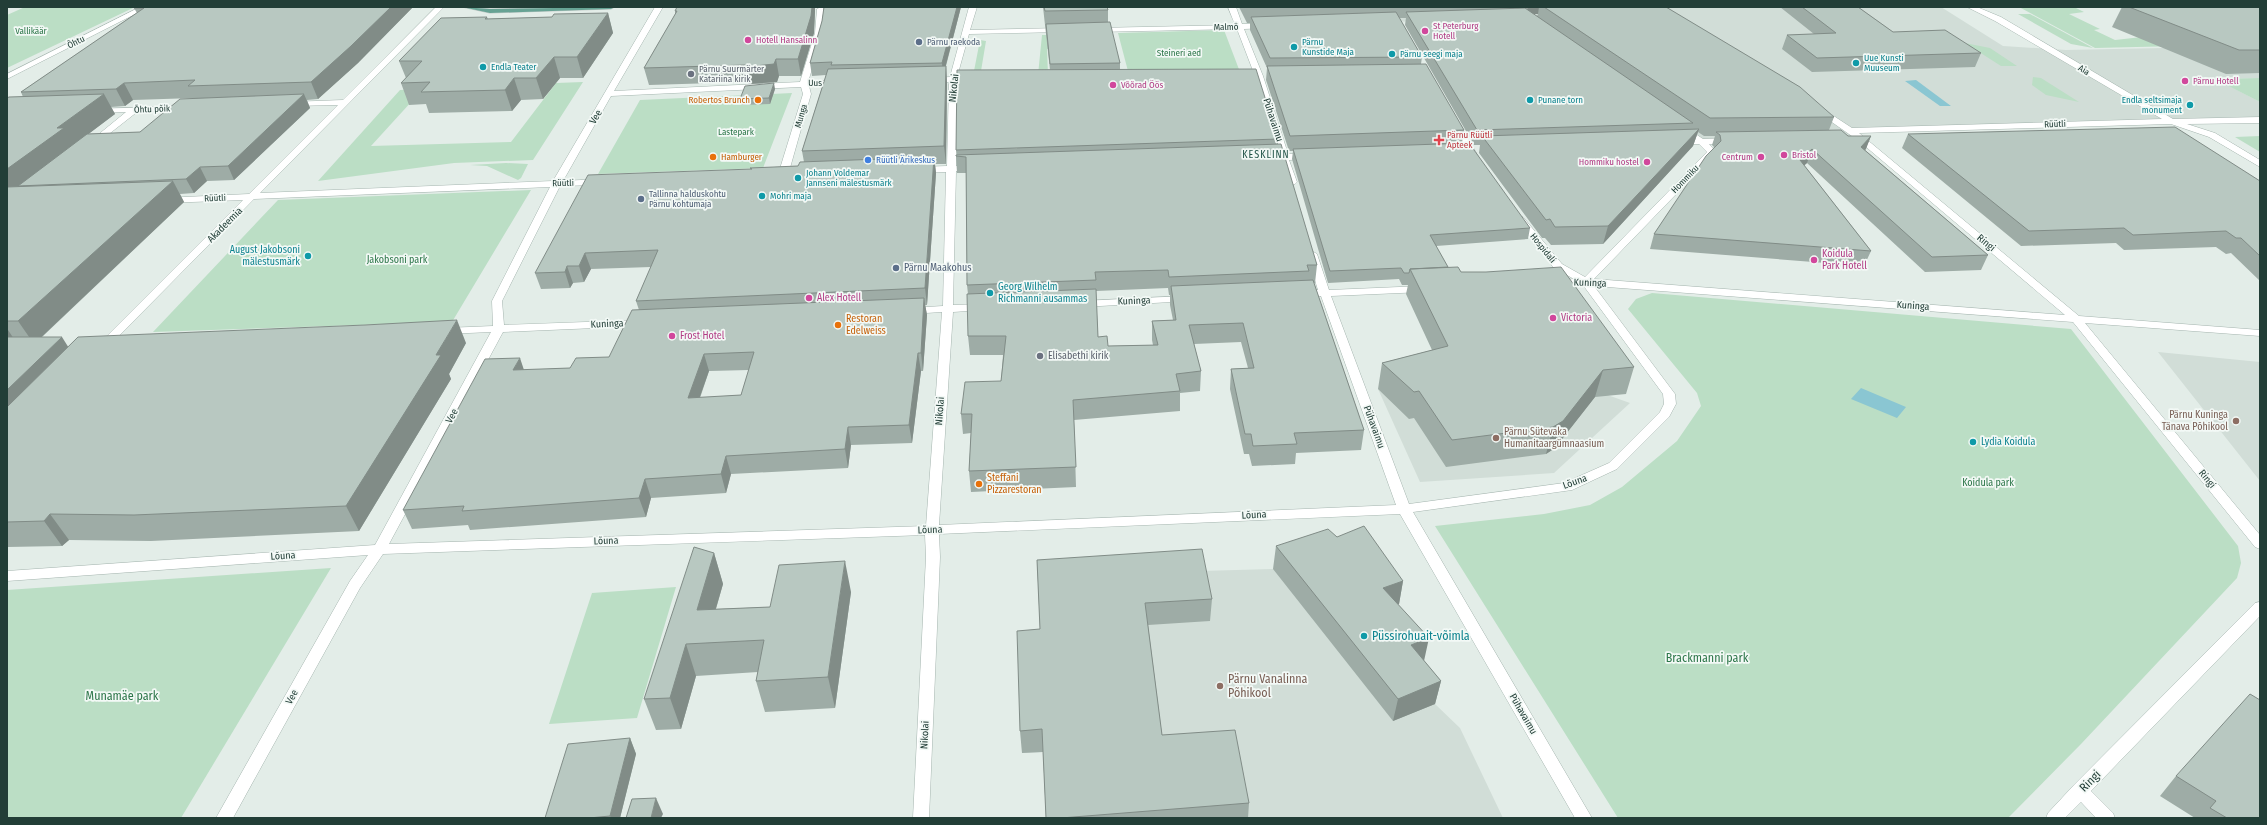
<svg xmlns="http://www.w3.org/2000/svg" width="2267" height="825" viewBox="0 0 2267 825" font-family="'Fira Sans Condensed',sans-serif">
<rect width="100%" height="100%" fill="#e3ede8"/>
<!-- built -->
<path fill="#d1ddd7" d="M1378,7H1941L2003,46L2066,50L2260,46V78L2216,79L2260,102V120L1851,131L1862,139L1702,141L1524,18L1389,22Z
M1478,349L1630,403L1554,473L1420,482L1378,389L1462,367Z
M2158,352L2260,362V481Z
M1361,548L1399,604L1380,611L1424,661L1407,668L1435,704L1460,728L1503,818H1047L1043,752L1022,753L1019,653L1201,571L1273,569Z"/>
<!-- green -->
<path fill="#bbdec5" d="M25,7H135L7,68V15Z
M2019,7H2074L2084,12L2069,14L2100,29L2094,30L2115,40L2151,36L2178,46L2095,48Z
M2018,14H2030L2093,48L2071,44Z
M1224,30L1240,72L1129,75L1118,33Z
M1042,35H1059L1062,49H1047L1048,75H1038Z
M980,40L986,41L981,71H974Z
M1965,43L1990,48L2017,66H2001Z
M2033,77L2041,78L2079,102L2046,95L2032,85Z
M2260,78V102L2215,79Z
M583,82L533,160L454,163L318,181L400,90L423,89L371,146L511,142L556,83Z
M792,93L763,168L598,174L640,100Z
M2260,136V152L2235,137Z
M506,163L528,164L521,178L518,180L487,166L470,165Z
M531,190L452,322L153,332L278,200Z
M1652,293L2071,329L2238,546L2241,563L2237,578L2081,744L2008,818H1618L1435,526L1544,514L1590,505L1622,487L1677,441L1701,406L1697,393L1628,309L1636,299Z
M331,568L181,818H7V590Z
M676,587L637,718L549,724L592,593Z"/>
<!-- water -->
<path fill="#8ac6d2" d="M1916,80L1951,106H1940L1905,81Z
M1861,388L1906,407L1897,418L1851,399Z"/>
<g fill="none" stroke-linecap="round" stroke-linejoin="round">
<defs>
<path id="minor" d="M140,7H149L7,79V74Z
M436,7H444L260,193L553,181L655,7H663L614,91L800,82L815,33L817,9L821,7L825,9L823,33L808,82L840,80L844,82L840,84L809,86L811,94L788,175L783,178L778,175L803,94L801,87L611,96L563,181L599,179L604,182L599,185L560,186L502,301L504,325L642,320L647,323L642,326L503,332L389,544L926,526L942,312L910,314L905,311L910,308L943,306L946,172L919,173L914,170L919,167L947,166L949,82H932L928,80L932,78L950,77L969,7H977L970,30L1062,28L1066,30L1062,32L969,34L957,77H974L978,79L974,81L957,82L956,166L973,165L977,168L973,171H956L953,305L983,304L988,307L983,310L953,312L939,525L1396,505L1321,296L1301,297L1296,294L1301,291L1318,290L1307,254L1312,251L1317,254L1329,290L1423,286L1428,289L1423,292L1331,296L1409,504L1564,483L1609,463L1660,412L1664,404L1663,394L1583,285H1551L1550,283L1551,281L1574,279L1554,268L1515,219L1517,217H1523L1562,264L1585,277L1707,152L1699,144L1679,145L1675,142L1679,139H1693L1694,136L1697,135L1703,139L1729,138L1733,141L1729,144H1709L1716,152L1715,154L1594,279L2065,315L1859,141L1816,111L1823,109L1852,128L2162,119L1995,21L1967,7H1977L2001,17L2173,119L2260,117V123L2187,124L2215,133L2260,160V167L2209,137L2171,124L1859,133L2079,316L2260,330V336L2085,323L2260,535V549L2255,547L2073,322L1594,286L1675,394L1676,404L1669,417L1617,469L1572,490L1413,512L1592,818H1575L1400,514L939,534L940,557L929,818H913L926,557L925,535L383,554L360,588L233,818H216L350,581L368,555L7,581V571L375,545L491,332L446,334L441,331L446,328L493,326L492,301L550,187L254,199L108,347L104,348L98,345L243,200L166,203L163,202V198L249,194L338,105L292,106L288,104L289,102L343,100Z
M1228,7H1236L1242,24H1266L1270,26L1266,28L1244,29L1263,76L1288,154L1309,153L1313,156L1309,159L1289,160L1297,182L1295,184L1292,185L1287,182L1281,160L1269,161L1265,158L1269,155H1279L1255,76L1237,29L1096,32L1092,30L1096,28L1235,25Z
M184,106H187V110L137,112L95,145L88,143L126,112L97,113L93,111L94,109Z
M1452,121L1459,123L1478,156L1477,158H1471L1470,156L1451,123Z
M1185,296L1190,299L1189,301L1082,307L1077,304L1082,301Z
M2260,602V616L2091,791L2113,813L2115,818H2096L2081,802L2065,818H2046L2048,813L2074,785L2255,603Z"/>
<path id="major" d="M462,7L490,9L615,7L611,9L490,13Z"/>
</defs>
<!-- minor casing -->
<use href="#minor" stroke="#a5b5af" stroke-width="1"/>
<!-- major casing -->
<use href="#major" stroke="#c1c9c7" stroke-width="1"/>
<!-- minor -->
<use href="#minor" fill="#fff" fill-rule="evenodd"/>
<!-- major -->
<use href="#major" fill="#67a394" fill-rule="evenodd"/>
</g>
<!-- wall -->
<path fill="#9eaca6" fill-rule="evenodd" d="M136,7H413L358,63L318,99L307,100L310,108L234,180L207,181L194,193L180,194L184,202L42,337L68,347L466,343L449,374L451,379L359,531L151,541L69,540L62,546L7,547V98L23,97L21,92L137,13L134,8ZM194,98L140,132L88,134L115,114L111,107L125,106L133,100Z
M677,7H815V11L814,33L801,76H779L777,82L749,84L748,82L649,85L644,68L675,15V11Z
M824,7H961L946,66L947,83L946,164H935L936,173L927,305H925L927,315L923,371H921L912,443L851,445L848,468L731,474L726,493L651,498L646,517L470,530L468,525L412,529L403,510L524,370L570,368L609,357L639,310L636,301L651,267L591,269L584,282L573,283L570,288L541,289L535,273L751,169L750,168L798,166L804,162L802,151L826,75L812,76L810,63L822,21ZM749,370L741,395L700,398L709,371Z
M1043,7H1107L1108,10V22L1120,63V69L1278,139V144L1317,265L1315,283H1314L1364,430L1361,450L1296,453L1295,464L1252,466L1249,454H1244L1230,389L1231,369L1248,368L1241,342L1194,344L1201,371L1200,391L1180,393V411L1074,420L1076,487L971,492L969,471L971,433L963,434L961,414L1001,381L1003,355H970L968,336V294L967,285L966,173H957L956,156L957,155L956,150L1050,70ZM1168,288L1169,295H1170V305L1173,320L1152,321V340L1153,345L1108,346L1098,337L1096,291Z
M1239,7H1514V9L1518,8L1516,7H1666L1834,117L1829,130L1848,136H1871L1865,150L1988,255L1981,270L1925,272L1807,163L1804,165L1871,251L1864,266L1650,249L1654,234L1714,147L1712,145L1715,136H1704L1698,132L1693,146L1603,244L1551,245L1545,238H1542L1479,153L1480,145H1474L1405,25L1406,18H1399L1422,57L1421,64L1464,130L1462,143L1530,228L1528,239L1436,246L1448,267L1461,272L1634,367L1626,394L1595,397L1555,448L1546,454L1446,467L1414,418L1409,419L1378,389L1382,363L1432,350L1406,294L1408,285H1402L1399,279L1328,283L1292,159L1293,151H1289L1266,80L1267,68L1250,30V23H1247ZM1533,14H1538L1537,16Z
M1780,7H1858L1893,32L1981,53L1975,67L1812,72L1782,49L1787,35L1814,34Z
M2122,7H2260V73L2226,74L2112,27Z
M608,13L613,33L583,78H560L543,99L521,100L512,111L429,113L426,104L409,105L401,83L406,78L399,61L487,17L488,19L552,17Z
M775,89L770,104L742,105L740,99Z
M1908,134L2250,175L2260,181V281L2231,253L2226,254L2216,247L2124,250L2116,243L2021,246L1902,148Z
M1337,537L1403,581L1399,604H1398L1424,661L1441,681L1435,704L1393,721L1273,569L1276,546Z
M714,553L723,584L716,609L770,607L851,592L835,708L765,712L756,681L758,672L696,676L681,729L656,730L644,699Z
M1037,560L1212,599L1210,621L1148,625L1162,735L1249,803L1248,818H1046L1043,752L1022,753L1020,731L1040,629Z
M630,738L636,754L620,818H545Z
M2176,776L2260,818H2195L2160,796Z"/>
<!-- shaded-wall -->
<path fill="#818c87" d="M391,7H413L358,63L318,99L311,82Z
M812,7H815V11L814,33L801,76L798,59Z
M957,7H961L943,76L942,63Z
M1528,7H1539L1538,14H1526Z
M608,13L613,33L583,78L577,57Z
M554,57L560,78L543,99L536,78Z
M776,59L779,76L777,82L749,84L745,67Z
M946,66L947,83L946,164L944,146Z
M514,78L521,100L512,111L505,90Z
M124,83L133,100L125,106L116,89Z
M774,83L775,89L770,104L769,98Z
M104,94L115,114L74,145L7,200V169L57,128Z
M304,94L310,108L234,180L228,166Z
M1699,129L1693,146L1603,244L1608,226Z
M1871,136L1866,149L1856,161L1861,147Z
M1812,149L1807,163L1795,174L1800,160Z
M934,157L936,173L927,305L925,288Z
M200,167L207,181L194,193L186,179Z
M173,181L184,202L34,344L18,321Z
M585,253L591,269L584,282L579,266Z
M567,266L573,283L570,288L565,272Z
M924,298L927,315L923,371L921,353Z
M457,320L466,343L449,374L451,379L359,531L346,506Z
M8,330L24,354L7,348V331Z
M62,337L77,361L7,431V390Z
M918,353L921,371L912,443L909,425Z
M704,354L709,371L693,416L688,398Z
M520,358L526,376L513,370Z
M1603,370L1595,397L1555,448L1546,454L1553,427Z
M848,427L851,445L848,468L845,449Z
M726,456L731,474L726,493L721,474Z
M645,479L651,498L646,517L639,498Z
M50,514L69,540L62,546L44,521Z
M714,553L723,584L706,642L697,610Z
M845,561L851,592L835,708L828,677Z
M1403,581L1399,604L1379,610L1383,588Z
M1429,638L1424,661L1411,645Z
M686,644L696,676L681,729L670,698Z
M1441,681L1435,704L1393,721L1398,699Z
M630,738L636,754L620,818H611L610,816Z
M656,798L663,814L661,818H651Z"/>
<!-- building -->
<path fill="#b8c8c1" stroke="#818c87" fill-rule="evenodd" d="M136,7H391L351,46L311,82L188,86L195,80L124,83L116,89L21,92L144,8H134Z
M677,7H812L811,16L798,59H776L774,64L745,67L746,65L644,68L677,11H675Z
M824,7H957L942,63L831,65L832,62L810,63L822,21Z
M1044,7H1107L1108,10L1045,11Z
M1544,7H1666L1800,87L1834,117L1710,118Z
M1802,7H1858L1893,32L1945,30L1981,53L1817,58L1787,35L1836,33Z
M2129,7H2260V50H2239Z
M1525,8L1693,123L1477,130L1406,12Z
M1396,12L1422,57L1270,58L1251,17Z
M608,13L577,57H554L536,78H514L505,90L421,92L430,82L401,83L422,61H399L441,18L487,17L485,19L552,17L554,14Z
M1110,22L1120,63L1050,64L1046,24Z
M1426,64L1464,130L1290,136L1267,66Z
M946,66L944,146L802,151L828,69Z
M1256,69L1278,139L956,150L957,70Z
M774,83L769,98L740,99L745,86Z
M104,94L57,128H64L7,169V98L9,97Z
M304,94L228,166L200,167L186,179L18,186L87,134L140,132L180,99Z
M2175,127L2260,181V256L2241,238H2236L2226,231L2133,235L2124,228L2029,231L1908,134Z
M1699,129L1608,226L1555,227L1550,219L1546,220L1482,136Z
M1841,130L1848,136H1871L1861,147L1988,255L1932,257L1812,149L1800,160L1871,251L1654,234L1706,156L1721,141L1720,135L1716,132Z
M1469,143L1530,228L1430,235L1448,267L1410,269L1409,273H1404L1401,268L1330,271L1293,149Z
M1281,144L1317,265H1307L1309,271L1169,277L1168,270L1095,272L1096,280L967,285L966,157L956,156V155Z
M934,157L925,288L636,301L658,250L585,253L579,266H567L565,272L535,273L588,175L752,169L750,168L798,166L800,162Z
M173,181L18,321H7V274H8H7V187Z
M1458,267L1461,272H1486L1561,267L1634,367L1603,370L1563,421L1553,427L1452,440L1419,391L1414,392L1382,363L1448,346L1410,269Z
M1313,280L1364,430L1294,433L1297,444L1253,446L1251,434H1245L1231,369L1254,368L1243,323L1189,325L1201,371L1176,374L1180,391L1073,400L1076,467L969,471L972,414H961L965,382L1001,381L1006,336H968L967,294L1096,289L1098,337L1107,336L1108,346L1158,345L1152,321L1176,320L1171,286Z
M924,298L921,353H918L909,425L848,427L845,449L726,456L721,474L645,479L639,498L462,511L464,506L403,510L485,359L520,358L513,370L570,368L576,358L609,357L632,310ZM754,352L741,395L688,398L704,354Z
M457,320L436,355H441L346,506L134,515L50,514L44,521L7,522V407L78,337L365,325Z
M7,337H62L7,390Z
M1364,526L1403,581L1383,588L1429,638L1411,645L1441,681L1398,699L1276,546L1328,529L1337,537Z
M694,547L714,553L697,610L770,607L779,565L845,561L828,677L756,681L764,640L686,644L670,698L644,699Z
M1202,549L1212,599L1145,603L1162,735L1235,730L1249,803L1061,818H1046L1042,729L1020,731L1017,631L1040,629L1037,560Z
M2250,694L2260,700V818H2227L2210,808L2216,801L2176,776Z
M630,738L610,816L589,818H545L568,744Z
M656,798L651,818H626L632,799Z"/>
<!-- markers -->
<g fill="#d1479c" stroke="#f3f9f6" stroke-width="1.5">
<circle cx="1425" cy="31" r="4"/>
<circle cx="748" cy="40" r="4"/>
<circle cx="2185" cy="81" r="4"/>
<circle cx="1113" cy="85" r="4"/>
<circle cx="1784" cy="155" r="4"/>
<circle cx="1761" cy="157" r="4"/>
<circle cx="1647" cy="162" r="4"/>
<circle cx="1814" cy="260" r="4"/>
<circle cx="809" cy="298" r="4"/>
<circle cx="1553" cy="318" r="4"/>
<circle cx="672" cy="336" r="4"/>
</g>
<g fill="#5c6f8a" stroke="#f3f9f6" stroke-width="1.5">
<circle cx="919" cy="42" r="4"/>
<circle cx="641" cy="199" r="4"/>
<circle cx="896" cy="268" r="4"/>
</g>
<g fill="#0f9aa8" stroke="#f3f9f6" stroke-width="1.5">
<circle cx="1294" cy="47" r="4"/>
<circle cx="1392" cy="54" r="4"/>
<circle cx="1856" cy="63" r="4"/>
<circle cx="483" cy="67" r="4"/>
<circle cx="1530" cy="100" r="4"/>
<circle cx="2190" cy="105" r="4"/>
<circle cx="798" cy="178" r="4"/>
<circle cx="762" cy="196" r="4"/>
<circle cx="308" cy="256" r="4"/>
<circle cx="990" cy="293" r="4"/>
<circle cx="1973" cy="442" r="4"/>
<circle cx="1364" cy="636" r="4"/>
</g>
<g fill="#6b7280" stroke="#f3f9f6" stroke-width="1.5">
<circle cx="691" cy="74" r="4"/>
<circle cx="1040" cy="356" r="4"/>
</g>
<g fill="#e8710a" stroke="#f3f9f6" stroke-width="1.5">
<circle cx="758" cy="100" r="4"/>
<circle cx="713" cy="157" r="4"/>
<circle cx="838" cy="325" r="4"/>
<circle cx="979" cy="484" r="4"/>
</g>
<path fill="#e0444e" stroke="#f3f9f6" stroke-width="1.5" d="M1437 134h4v4h4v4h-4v4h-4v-4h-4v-4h4z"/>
<circle fill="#3f7fe0" stroke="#f3f9f6" stroke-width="1.5" cx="868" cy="160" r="4"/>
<g fill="#8d6e63" stroke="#f3f9f6" stroke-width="1.5">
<circle cx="2236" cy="421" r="4"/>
<circle cx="1496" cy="438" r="4"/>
<circle cx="1220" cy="686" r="4"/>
</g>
<g text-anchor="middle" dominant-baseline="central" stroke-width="3.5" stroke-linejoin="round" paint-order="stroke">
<!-- far-hotel labels -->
<g font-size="9" fill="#b23c85" stroke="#f3f9f6" text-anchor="start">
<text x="1433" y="26">St Peterburg<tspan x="1433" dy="10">Hotell</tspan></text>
<text x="756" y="40">Hotell Hansalinn</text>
<text x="2193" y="81">Pärnu Hotell</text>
<text x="1121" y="85">Võõrad Öös</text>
<text x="1792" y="155">Bristol</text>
<text x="1753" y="157" text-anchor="end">Centrum</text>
<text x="1639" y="162" text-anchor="end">Hommiku hostel</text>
</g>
<!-- far-street labels -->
<g font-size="9" fill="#223e37" stroke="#f3f9f6">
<text transform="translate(1226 27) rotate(-1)">Malmö</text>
<text transform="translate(76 42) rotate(-27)">Õhtu</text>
<text transform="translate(2084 70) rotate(30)">Aia</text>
<text transform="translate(815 83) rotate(-1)">Uus</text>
<text transform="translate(152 109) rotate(-2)">Õhtu põik</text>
<text transform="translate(801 116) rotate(-74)">Munga</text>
<text transform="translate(2055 124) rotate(-2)">Rüütli</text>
<text transform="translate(1685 179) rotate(-46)">Hommiku</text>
<text transform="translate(563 183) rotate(-1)">Rüütli</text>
<text transform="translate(215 198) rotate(-2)">Rüütli</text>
<text transform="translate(1543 248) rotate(51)">Hospidali</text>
</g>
<!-- far-park labels -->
<g font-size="9" fill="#2c7649" stroke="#f3f9f6">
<text x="31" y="31">Vallikäär</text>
<text x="1179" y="53">Steineri aed</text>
<text x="736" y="132">Lastepark</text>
</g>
<!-- far-service labels -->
<g font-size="9" fill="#4e5e75" stroke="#f3f9f6" text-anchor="start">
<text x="927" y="42">Pärnu raekoda</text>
<text x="649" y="194">Tallinna halduskohtu<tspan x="649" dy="10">Pärnu kohtumaja</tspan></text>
</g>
<!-- far-culture labels -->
<g font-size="9" fill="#0d838f" stroke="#f3f9f6" text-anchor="start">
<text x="1302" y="42">Pärnu<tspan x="1302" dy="10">Kunstide Maja</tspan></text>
<text x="1400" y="54">Pärnu seegi maja</text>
<text x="1864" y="58">Uue Kunsti<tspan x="1864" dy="10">Muuseum</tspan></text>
<text x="491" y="67">Endla Teater</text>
<text x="1538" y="100">Punane torn</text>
<text x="2182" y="100" text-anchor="end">Endla seltsimaja<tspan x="2182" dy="10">monument</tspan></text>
<text x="806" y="173">Johann Voldemar<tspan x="806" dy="10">Jannseni mälestusmärk</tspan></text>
<text x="770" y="196">Mohri maja</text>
</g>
<!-- far-worship labels -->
<g font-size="9" fill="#5b616d" stroke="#f3f9f6" text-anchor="start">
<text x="699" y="69">Pärnu Suurmärter<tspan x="699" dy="10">Katariina kirik</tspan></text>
</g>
<!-- far-food labels -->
<g font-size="9" fill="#c56008" stroke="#f3f9f6" text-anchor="end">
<text x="750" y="100">Robertos Brunch</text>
<text x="721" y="157" text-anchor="start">Hamburger</text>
</g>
<!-- far-health labels -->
<g font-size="9" fill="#be3a42" stroke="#f3f9f6" text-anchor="start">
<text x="1447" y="135">Pärnu Rüütli<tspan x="1447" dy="10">Apteek</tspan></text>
</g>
<!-- far-shop labels -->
<g font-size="9" fill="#366cbe" stroke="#f3f9f6" text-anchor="start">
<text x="876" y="160">Rüütli Ärikeskus</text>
</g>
<!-- street labels -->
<g font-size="10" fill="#223e37" stroke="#f3f9f6">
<text transform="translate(954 88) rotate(-84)">Nikolai</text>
<text transform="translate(596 117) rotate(-59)">Vee</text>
<text transform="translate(1273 120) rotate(72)">Pühavaimu</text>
<text transform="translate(225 225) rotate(-45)">Akadeemia</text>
<text transform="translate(1986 243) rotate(40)">Ringi</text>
<text transform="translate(1590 283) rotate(2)">Kuninga</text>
<text transform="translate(1134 301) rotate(-2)">Kuninga</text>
<text transform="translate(1913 306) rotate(4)">Kuninga</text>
<text transform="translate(607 324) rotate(-3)">Kuninga</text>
<text transform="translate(940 411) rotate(-86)">Nikolai</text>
<text transform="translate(452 416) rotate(-61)">Vee</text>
<text transform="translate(1374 427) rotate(70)">Pühavaimu</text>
<text transform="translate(2207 479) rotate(51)">Ringi</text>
<text transform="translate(1575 482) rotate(-20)">Lõuna</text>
<text transform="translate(1254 515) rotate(-3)">Lõuna</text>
<text transform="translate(930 530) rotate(-2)">Lõuna</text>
<text transform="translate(606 541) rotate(-2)">Lõuna</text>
<text transform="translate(283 556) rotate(-4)">Lõuna</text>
<text transform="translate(292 697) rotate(-61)">Vee</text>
<text transform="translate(1523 714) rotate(60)">Pühavaimu</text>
<text transform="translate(925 735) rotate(-87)">Nikolai</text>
</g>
<!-- far-quarter labels -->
<g font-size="10" letter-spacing="1" fill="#1e5145" stroke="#f3f9f6">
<text x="1266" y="155">KESKLINN</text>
</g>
<!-- culture labels -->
<g font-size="10" fill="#0d838f" stroke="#f3f9f6" text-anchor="start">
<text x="300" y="250" text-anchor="end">August Jakobsoni<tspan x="300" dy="12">mälestusmärk</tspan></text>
<text x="998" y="287">Georg Wilhelm<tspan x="998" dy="12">Richmanni ausammas</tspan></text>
<text x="1981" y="442">Lydia Koidula</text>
</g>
<!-- hotel labels -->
<g font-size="10" fill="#b23c85" stroke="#f3f9f6" text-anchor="start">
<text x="1822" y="254">Koidula<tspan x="1822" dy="12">Park Hotell</tspan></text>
<text x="817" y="298">Alex Hotell</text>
<text x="1561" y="318">Victoria</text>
<text x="680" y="336">Frost Hotel</text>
</g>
<!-- park labels -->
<g font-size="10" fill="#2c7649" stroke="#f3f9f6">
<text x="397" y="260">Jakobsoni park</text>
<text x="1988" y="483">Koidula park</text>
</g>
<!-- service labels -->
<g font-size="10" fill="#4e5e75" stroke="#f3f9f6" text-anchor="start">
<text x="904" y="268">Pärnu Maakohus</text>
</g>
<!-- food labels -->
<g font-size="10" fill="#c56008" stroke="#f3f9f6" text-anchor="start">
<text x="846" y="319">Restoran<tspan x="846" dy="12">Edelweiss</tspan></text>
<text x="987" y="478">Steffani<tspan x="987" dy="12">Pizzarestoran</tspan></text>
</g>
<!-- worship labels -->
<g font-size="10" fill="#5b616d" stroke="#f3f9f6" text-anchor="start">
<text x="1048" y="356">Elisabethi kirik</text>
</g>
<!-- education labels -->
<g font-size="10" fill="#785e54" stroke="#f3f9f6" text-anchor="end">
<text x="2228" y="415">Pärnu Kuninga<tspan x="2228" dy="12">Tänava Põhikool</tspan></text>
<text x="1504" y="432" text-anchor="start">Pärnu Sütevaka<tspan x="1504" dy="12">Humanitaargümnaasium</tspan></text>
</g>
<!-- near-culture labels -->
<g font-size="12" fill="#0d838f" stroke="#f3f9f6" text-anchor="start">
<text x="1372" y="636">Püssirohuait-võimla</text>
</g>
<!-- near-park labels -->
<g font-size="12" fill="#2c7649" stroke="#f3f9f6">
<text x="1707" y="658">Brackmanni park</text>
<text x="122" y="696">Munamäe park</text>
</g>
<!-- near-education labels -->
<g font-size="12" fill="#785e54" stroke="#f3f9f6" text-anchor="start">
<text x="1228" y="679">Pärnu Vanalinna<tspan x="1228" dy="14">Põhikool</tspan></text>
</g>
<!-- near-street labels -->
<g font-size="12" fill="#223e37" stroke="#f3f9f6">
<text transform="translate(2090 781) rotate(-45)">Ringi</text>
</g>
</g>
<!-- border -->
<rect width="2267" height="825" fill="none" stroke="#223e37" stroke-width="16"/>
</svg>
